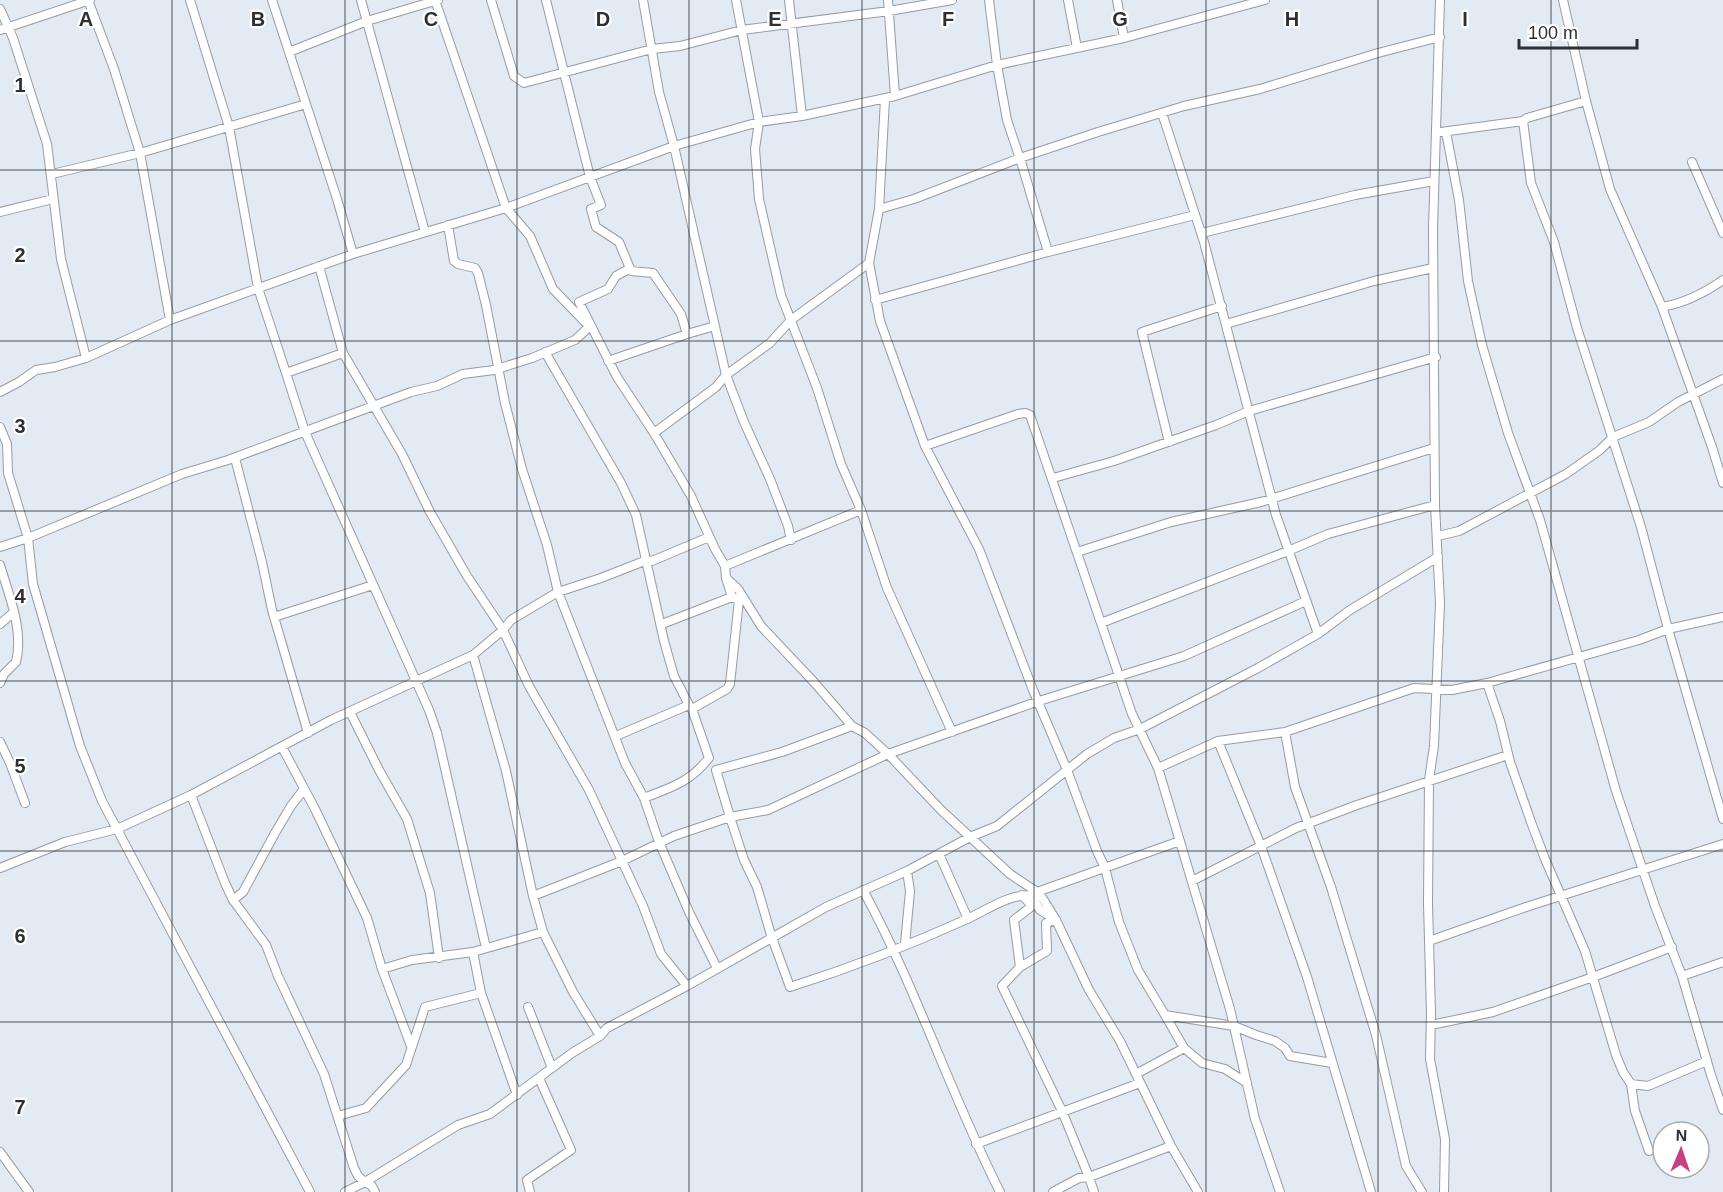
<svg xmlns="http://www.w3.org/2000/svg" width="1723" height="1192" viewBox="0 0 1723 1192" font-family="Helvetica,sans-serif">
<rect width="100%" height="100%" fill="#e2eaf3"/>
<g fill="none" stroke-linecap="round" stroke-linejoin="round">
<defs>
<path id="street" d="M88,0L114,69L140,153L170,320
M190,0L229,127L258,288L286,373
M272,0L337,199L353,254
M361,0L425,232
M435,0L506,208L530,236L553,289L585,322
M491,0L514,76L524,83L652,49L680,46L742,30L889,11L952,0
M546,0L590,177L601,205L591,209L596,227L619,242L631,271L653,273L681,314L687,334L715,326
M643,0L659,92L674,146L726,375L744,422L770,479L788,526L791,540
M736,0L759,122L755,149L759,199L781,295L817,388L841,464L861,510L887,588L952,732
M789,0L802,116
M888,0L895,96
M989,0L997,65L1007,120L1022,165L1048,252
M1068,0L1077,48
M1117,0L1124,38
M1440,0L1433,228L1435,505L1440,603L1434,746L1429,780L1428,904L1431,1013L1430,1059L1445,1139L1444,1192
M1563,0L1586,101L1610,189L1662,307L1712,447L1723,483
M0,9L13,38L47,144L61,259L86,358
M0,30L90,0
M289,52L367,21L438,0
M885,99L879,209L869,263L880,321L925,446L979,549L1033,690L1067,770L1097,851L1105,868L1119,922L1138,970L1165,1015L1234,1026L1256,1035L1275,1041L1285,1048L1290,1056L1332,1063
M1162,113L1204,242L1276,515L1318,634
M1523,121L1531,183L1554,242L1577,328L1641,527L1668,629L1723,819
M1441,132L1523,121L1527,118L1586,101
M1446,132L1459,200L1468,281L1482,345L1508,433L1540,520L1616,791L1655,906L1682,976L1711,1075L1723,1110
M1692,162L1723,233
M52,174L140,153L306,104
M879,209L914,199L1020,158L1098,132L1184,106L1260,89L1378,53L1440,37
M0,212L53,199
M448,225L454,261L458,264L475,268L478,273L486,305L505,403L522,469L547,545L558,592L625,763L644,798L659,842L689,912L717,968
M1202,233L1355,195L1434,181
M319,266L343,353L402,454L430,512L467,576L503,630L529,686L589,790L643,906L661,954L687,986
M629,269L616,276L608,289L579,302L617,377L654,433L691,496L715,549L725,566L726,578L738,589L761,626L813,681L852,726L865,733L888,754L941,810L1010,874L1037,892L1043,899L1056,920L1089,990L1120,1041L1171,1146L1198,1192
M875,300L1048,252L1195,215
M1662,307C1685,303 1703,294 1723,280
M1226,324L1374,281L1433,268
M545,352L621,483L636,515L664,641L674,676L689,705L616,736
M343,353L286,373L305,432L429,710L437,733L486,948
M608,361L687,334
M0,392L19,382L36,370L55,367L86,358L170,320L353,254L506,208L674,146L759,122L802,116L895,96L997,65L1124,38L1265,0
M0,427L7,444L8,473L28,538L33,584L80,746L102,801L310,1192
M654,433L716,387L726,375L770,343L791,320L869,263
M1169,442L1142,332L1222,306
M925,446L1018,414L1025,413L1030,415L1132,714L1158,768L1230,1009L1255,1119L1280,1192
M235,458L262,562L272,610L308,733
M1053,478L1114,461L1216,425L1249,411L1436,357
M1438,536L1459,531L1566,474L1600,450L1613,437L1649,422L1678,402L1723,379
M0,547L28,538L182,474L228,460L411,392L437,386L463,374L494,370L532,358L575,340L590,326
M1077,552L1171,522L1261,502L1434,448
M0,565C9,596 24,630 16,662L4,674L0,683
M725,566L861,510
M274,617L373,585
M1101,623L1288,551L1328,534L1435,505
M0,624L14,612
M662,624L732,597
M473,655L506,771L533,896L543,932L573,992L600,1036
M1487,683L1500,721L1510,762L1531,822L1545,859L1585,951L1616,1055L1623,1072L1631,1084L1648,1086L1707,1061
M350,712L379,770L407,819L430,893L439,958
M852,726L782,752L716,770L730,817L744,860L757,887L771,935L790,987C850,968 910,945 967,919C989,909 1007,895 1031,895L1040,910L1053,918
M1285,732L1295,787L1331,887L1376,1035L1406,1166L1422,1192
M1218,741L1261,846L1307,977L1371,1192
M0,742L10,763L25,803
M282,747L315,809L367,918L382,969L411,1046
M1158,768L1218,741L1285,732L1414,688L1452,690L1487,683L1639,640L1668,629L1723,617
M191,795L225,883L233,900L266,945L278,976L324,1074L354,1168L358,1176L365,1182L458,1125L490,1114L572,1053L600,1036L607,1028L687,986L826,907L907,871L970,837L997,826L1087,754L1114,738L1140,729L1258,668L1318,634L1350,610L1438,557
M644,798C672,787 690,782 709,758L692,709L727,689L730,684L739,600L732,597L726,578
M939,854L968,919
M0,868L65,842L117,829L191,795L331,720L473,655L503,630L511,620L558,592L601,578L647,560L652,561L709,537
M1192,881L1296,828L1357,805L1508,755
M863,890C916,987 950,1093 1000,1192
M1037,892L1180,841
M533,896L622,861L674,836L730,817L768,810L888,754L1039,701L1184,656L1306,601
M233,900L243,892L275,833L291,806L304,789
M1429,941L1526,907L1723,844
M905,944L910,891L907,871
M473,952L543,932
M1020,967L1014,920L1032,906L1022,895
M1682,976L1723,962
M481,993L517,1095
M528,1007L552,1068
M1165,1015L1184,1048L1202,1063L1225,1069L1247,1083
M1431,1025L1493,1012L1593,977L1672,947
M1136,1074L1184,1048
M1631,1084L1635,1111L1649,1151
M338,1116L366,1108L406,1065L425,1007L481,993L473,952L412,960L382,969
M976,1144L1140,1083
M0,1152L29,1192
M345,1192L365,1182L372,1186L375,1192
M530,1192L527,1180L571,1150L539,1078
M1053,1192L1079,1178L1089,1177L1062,1111L1002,986L1020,967L1047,951L1046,923L1056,920
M1094,1192L1089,1177L1171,1146"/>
</defs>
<!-- street casing -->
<use href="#street" stroke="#949ca4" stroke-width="10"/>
<!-- street -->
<use href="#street" stroke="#fff" stroke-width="8"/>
</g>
<!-- grid -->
<path fill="none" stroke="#2d3033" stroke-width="1.5" stroke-opacity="0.55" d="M172,0V1192M345,0V1192M517,0V1192M689,0V1192M862,0V1192M1034,0V1192M1206,0V1192M1378,0V1192M1551,0V1192M0,170H1723M0,341H1723M0,511H1723M0,681H1723M0,851H1723M0,1022H1723"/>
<g font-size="20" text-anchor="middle" font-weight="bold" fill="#2d3033" stroke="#fff" stroke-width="4.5" stroke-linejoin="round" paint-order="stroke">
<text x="86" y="26">A</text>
<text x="258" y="26">B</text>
<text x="431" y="26">C</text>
<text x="603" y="26">D</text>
<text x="775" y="26">E</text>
<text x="948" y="26">F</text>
<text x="1120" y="26">G</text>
<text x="1292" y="26">H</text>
<text x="1465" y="26">I</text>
<text x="20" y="92">1</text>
<text x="20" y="262">2</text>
<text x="20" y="433">3</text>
<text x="20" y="603">4</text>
<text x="20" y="773">5</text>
<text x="20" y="943">6</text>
<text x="20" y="1114">7</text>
</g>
<!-- north arrow -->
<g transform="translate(1681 1150) rotate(2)"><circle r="28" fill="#ffffff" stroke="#abacad" stroke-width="1.5"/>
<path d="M0-4.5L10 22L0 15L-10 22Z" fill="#c74182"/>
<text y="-9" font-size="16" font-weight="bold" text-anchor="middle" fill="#2d3033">N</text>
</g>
<!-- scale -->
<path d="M1519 39v9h118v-9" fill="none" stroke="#2d3033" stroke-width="3"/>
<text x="1528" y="39" font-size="18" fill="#2d3033" stroke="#ffffff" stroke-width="4.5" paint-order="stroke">100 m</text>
</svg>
